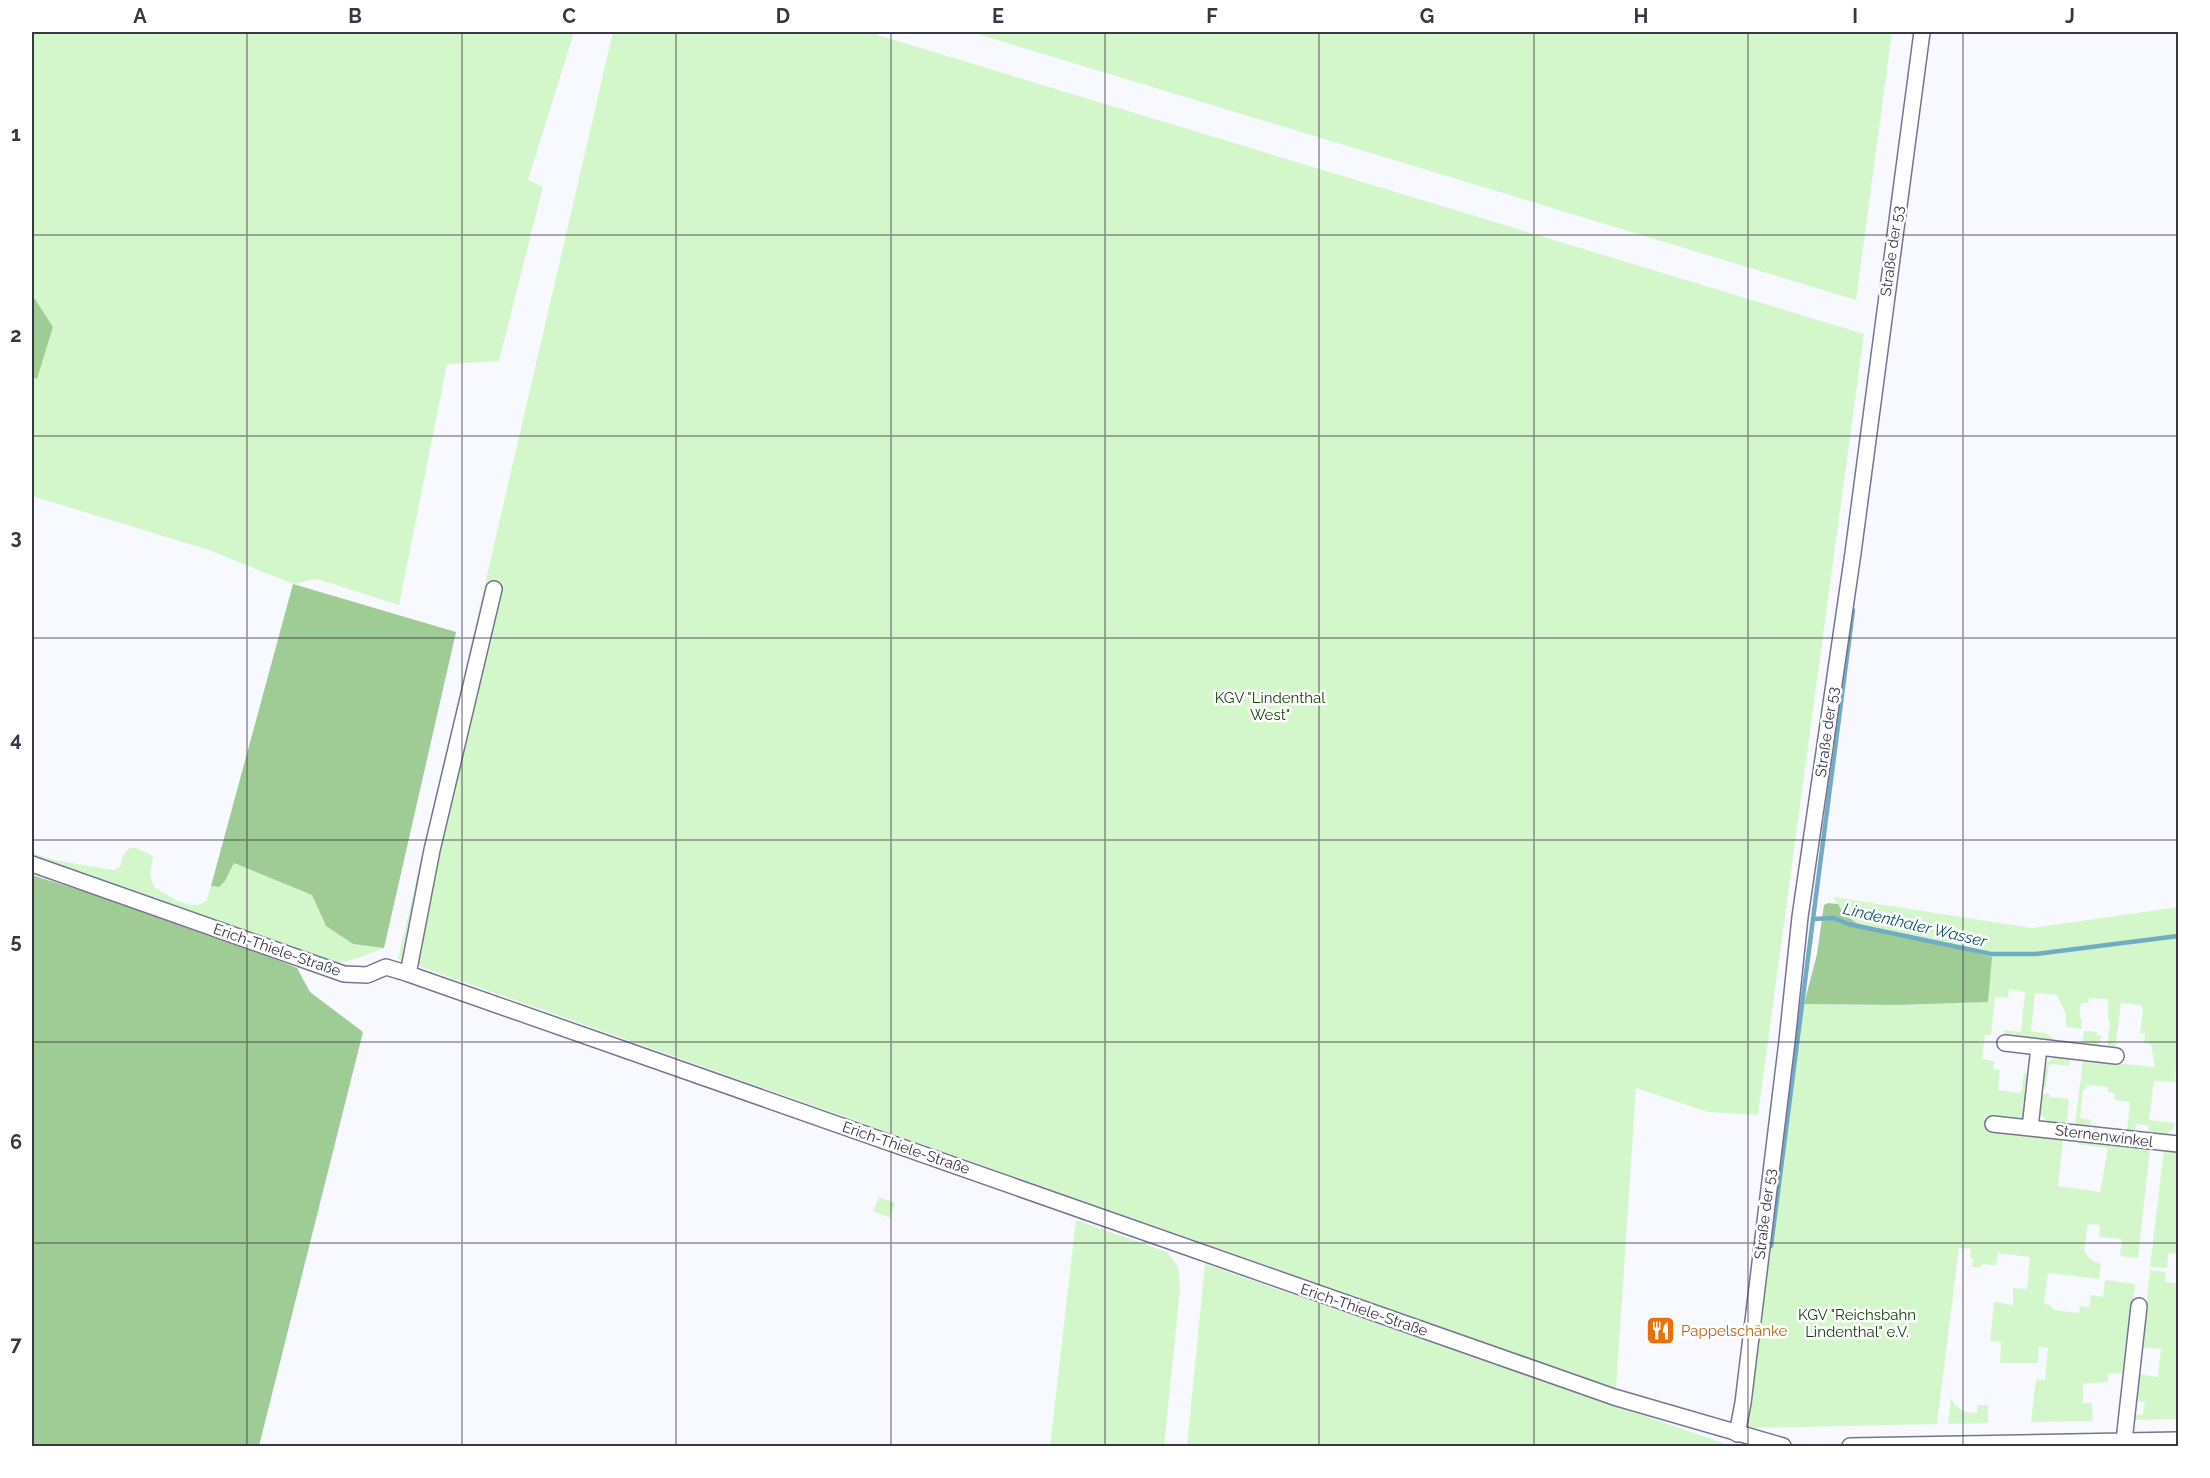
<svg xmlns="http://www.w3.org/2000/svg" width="2210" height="1478" viewBox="0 0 2210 1478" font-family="Raleway,sans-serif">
<rect width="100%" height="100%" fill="#f8f8ff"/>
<!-- green -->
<path fill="#d3f7cb" d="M32,32H574L528,180L543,187L499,361L447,364L399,605L317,579L293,584L209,550L32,496V377L37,379L53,327L35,299L32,298Z
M613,32H868L1864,334L1758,1115L1708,1112L1636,1088L1616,1389L398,959Z
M971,32H1892L1856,300Z
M131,848H136L153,856L150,875L154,887C169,895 191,913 206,901L211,886L219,887L225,881L234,863L312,895L326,926L353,944L384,948L355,959L336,963L32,859V853L54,860L114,870L120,867C122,859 123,851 131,848Z
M1833,897L2032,928L2178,907V1068H2176L2175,1078H2178V1082L2154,1081L2149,1120L2174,1123V1127L2167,1135L2148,1133L2149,1126L2136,1124L2135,1132L2127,1131L2130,1102L2115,1100V1093L2108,1092V1087L2087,1085L2086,1089L2083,1090L2080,1118L2091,1120L2090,1128L2075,1125L2083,1060L2155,1067L2151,1044L2144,1043L2145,1034L2140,1033L2143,1011L2141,1005L2121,1003L2115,1050L2107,1049L2110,1021L2108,1020V999L2089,998L2088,1003H2081L2079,1018L2082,1019L2081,1029L2066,1027V1014L2057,995L2035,993L2031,1031L2045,1033L2053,1038L2052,1042L2004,1036V1030L2021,1032L2025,992L2009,989L2008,998L1995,997L1991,1035H1985L1982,1059L1994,1061L1993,1069L2000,1070L1998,1090L2021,1093L2024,1073H2030L2024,1117L2015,1120L1991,1117L1989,1130L2063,1139L2058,1186L2100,1192L2108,1148L2077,1144V1140L2150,1149L2138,1258L2120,1256L2122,1239L2099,1237L2100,1225L2088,1224L2084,1251L2090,1259L2101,1264L2099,1279L2048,1273L2044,1304L2050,1305L2054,1310L2079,1313L2080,1306L2089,1307L2091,1295L2103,1297L2105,1280L2135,1284L2127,1341L2125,1374L2108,1373V1382L2083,1384V1403H2092L2093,1421L2031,1422L2036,1379L2045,1380L2048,1348L2039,1347L2038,1363H2000L2001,1342L1990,1341L1994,1302L2013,1305V1288L2027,1289L2030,1257L1998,1253L1996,1265L1983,1264L1979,1268L1972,1267L1973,1259L1970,1258L1971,1249L1959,1248L1937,1424L1750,1428L1747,1420L1796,1000L1804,1004L1897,1005L1988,1002L1991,957L1858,924L1843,913Z
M2084,1031L2097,1032V1035L2102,1036L2097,1048L2077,1045L2076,1043H2082Z
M2057,1057L2070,1058L2069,1066L2049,1064L2046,1087H2043C2044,1075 2042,1060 2057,1057Z
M2049,1093V1097L2069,1099L2067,1121L2062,1124L2048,1122L2040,1114L2042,1095Z
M2164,1150L2178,1152V1254L2168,1253L2167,1268L2150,1267Z
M879,1197L895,1203L890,1218L873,1211Z
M1076,1220L1167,1252L1179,1268L1180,1290L1164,1446H1050Z
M1205,1264L1723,1443L1724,1446H1187Z
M2150,1270L2166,1272L2165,1282L2178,1283V1419L2134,1420V1414L2143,1415L2145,1402L2136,1401L2139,1374L2158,1377L2161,1349L2142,1347Z
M1951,1398C1957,1409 1964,1413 1977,1413V1405H1988V1423L1948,1424Z"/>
<!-- forest -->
<path fill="#9fcc94" d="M32,298L35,299L53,327L37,379L32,377Z
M293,584L456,632L384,948L353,944L326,926L312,895L234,863L225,881L219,887L211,886Z
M32,875L196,927L297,968L310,992L363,1032L259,1446H32Z
M1828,903L1838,904L1843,913L1858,924L1992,957L1988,1002L1897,1005L1804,1004L1817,954L1824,905Z"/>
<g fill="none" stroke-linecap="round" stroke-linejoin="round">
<!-- stream -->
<path stroke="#71abc4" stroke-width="4.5" d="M1853,610L1813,919L1834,918L1848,924L1991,954H2036L2178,936
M1771,1246L1813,919"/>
<defs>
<path id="minor" d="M32,864L344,974L367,975L386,967L406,973L1614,1397L1783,1446
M408,974L432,850L494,589
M2005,1043L2039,1047
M1993,1124L2178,1144
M2030,1128L2039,1047L2116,1056
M1737,1434L1743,1403L1787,1041L1800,917L1853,553L1922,32
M2124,1441L2139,1306
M1850,1446L2178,1440"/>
</defs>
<!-- minor casing -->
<use href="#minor" stroke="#777393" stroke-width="18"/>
<!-- minor -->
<use href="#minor" stroke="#fff" stroke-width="15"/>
</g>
<!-- grid -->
<path fill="none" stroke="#383745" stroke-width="1.5" stroke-opacity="0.55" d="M247,32V1446M462,32V1446M676,32V1446M891,32V1446M1105,32V1446M1319,32V1446M1534,32V1446M1748,32V1446M1963,32V1446M32,235H2178M32,436H2178M32,638H2178M32,840H2178M32,1042H2178M32,1243H2178"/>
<!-- icons -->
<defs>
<symbol id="restaurant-square" viewBox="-11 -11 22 22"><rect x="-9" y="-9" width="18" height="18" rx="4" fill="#e8710a" stroke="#fff"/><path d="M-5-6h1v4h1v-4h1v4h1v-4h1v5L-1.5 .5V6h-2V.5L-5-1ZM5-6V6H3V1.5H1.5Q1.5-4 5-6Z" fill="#fff"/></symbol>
</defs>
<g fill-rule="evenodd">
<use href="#restaurant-square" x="1644" y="1314" width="33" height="33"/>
</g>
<g text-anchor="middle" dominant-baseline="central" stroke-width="5" stroke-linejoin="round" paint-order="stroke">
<!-- street labels -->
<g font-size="15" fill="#383745" stroke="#fff">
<text transform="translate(1892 251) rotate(-82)">Straße der 53</text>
<text transform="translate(1827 732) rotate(-82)">Straße der 53</text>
<text transform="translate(277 950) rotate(19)">Erich-Thiele-Straße</text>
<text transform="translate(2104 1136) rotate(7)">Sternenwinkel</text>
<text transform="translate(906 1148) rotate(19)">Erich-Thiele-Straße</text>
<text transform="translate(1765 1214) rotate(-83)">Straße der 53</text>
<text transform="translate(1364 1310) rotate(19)">Erich-Thiele-Straße</text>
</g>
<!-- park labels -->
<g font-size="15" fill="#16420a" stroke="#fff">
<text x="1270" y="698">KGV "Lindenthal<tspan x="1270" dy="17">West"</tspan></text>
<text x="1857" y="1315">KGV "Reichsbahn<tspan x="1857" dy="17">Lindenthal" e.V.</tspan></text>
</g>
<!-- food labels -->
<g font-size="15" fill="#c56008" stroke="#fff" text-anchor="start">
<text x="1681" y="1331">Pappelschänke</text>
</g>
<!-- water labels -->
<g font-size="16" font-style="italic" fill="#0e5569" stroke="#fff">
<text transform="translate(1915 925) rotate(13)">Lindenthaler Wasser</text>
</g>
</g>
<!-- border -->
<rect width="2210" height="1478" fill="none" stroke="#ffffff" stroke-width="66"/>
<rect x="33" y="33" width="2144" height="1412" fill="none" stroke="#383745" stroke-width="2"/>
<g font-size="20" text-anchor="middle" font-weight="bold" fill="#383745">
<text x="140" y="23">A</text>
<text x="355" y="23">B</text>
<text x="569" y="23">C</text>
<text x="783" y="23">D</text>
<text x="998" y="23">E</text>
<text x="1212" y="23">F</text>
<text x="1427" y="23">G</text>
<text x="1641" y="23">H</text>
<text x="1855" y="23">I</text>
<text x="2070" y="23">J</text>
<text x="16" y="141">1</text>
<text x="16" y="342">2</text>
<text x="16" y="544">3</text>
<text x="16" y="746">4</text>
<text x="16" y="948">5</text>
<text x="16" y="1149">6</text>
<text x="16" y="1351">7</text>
</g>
</svg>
